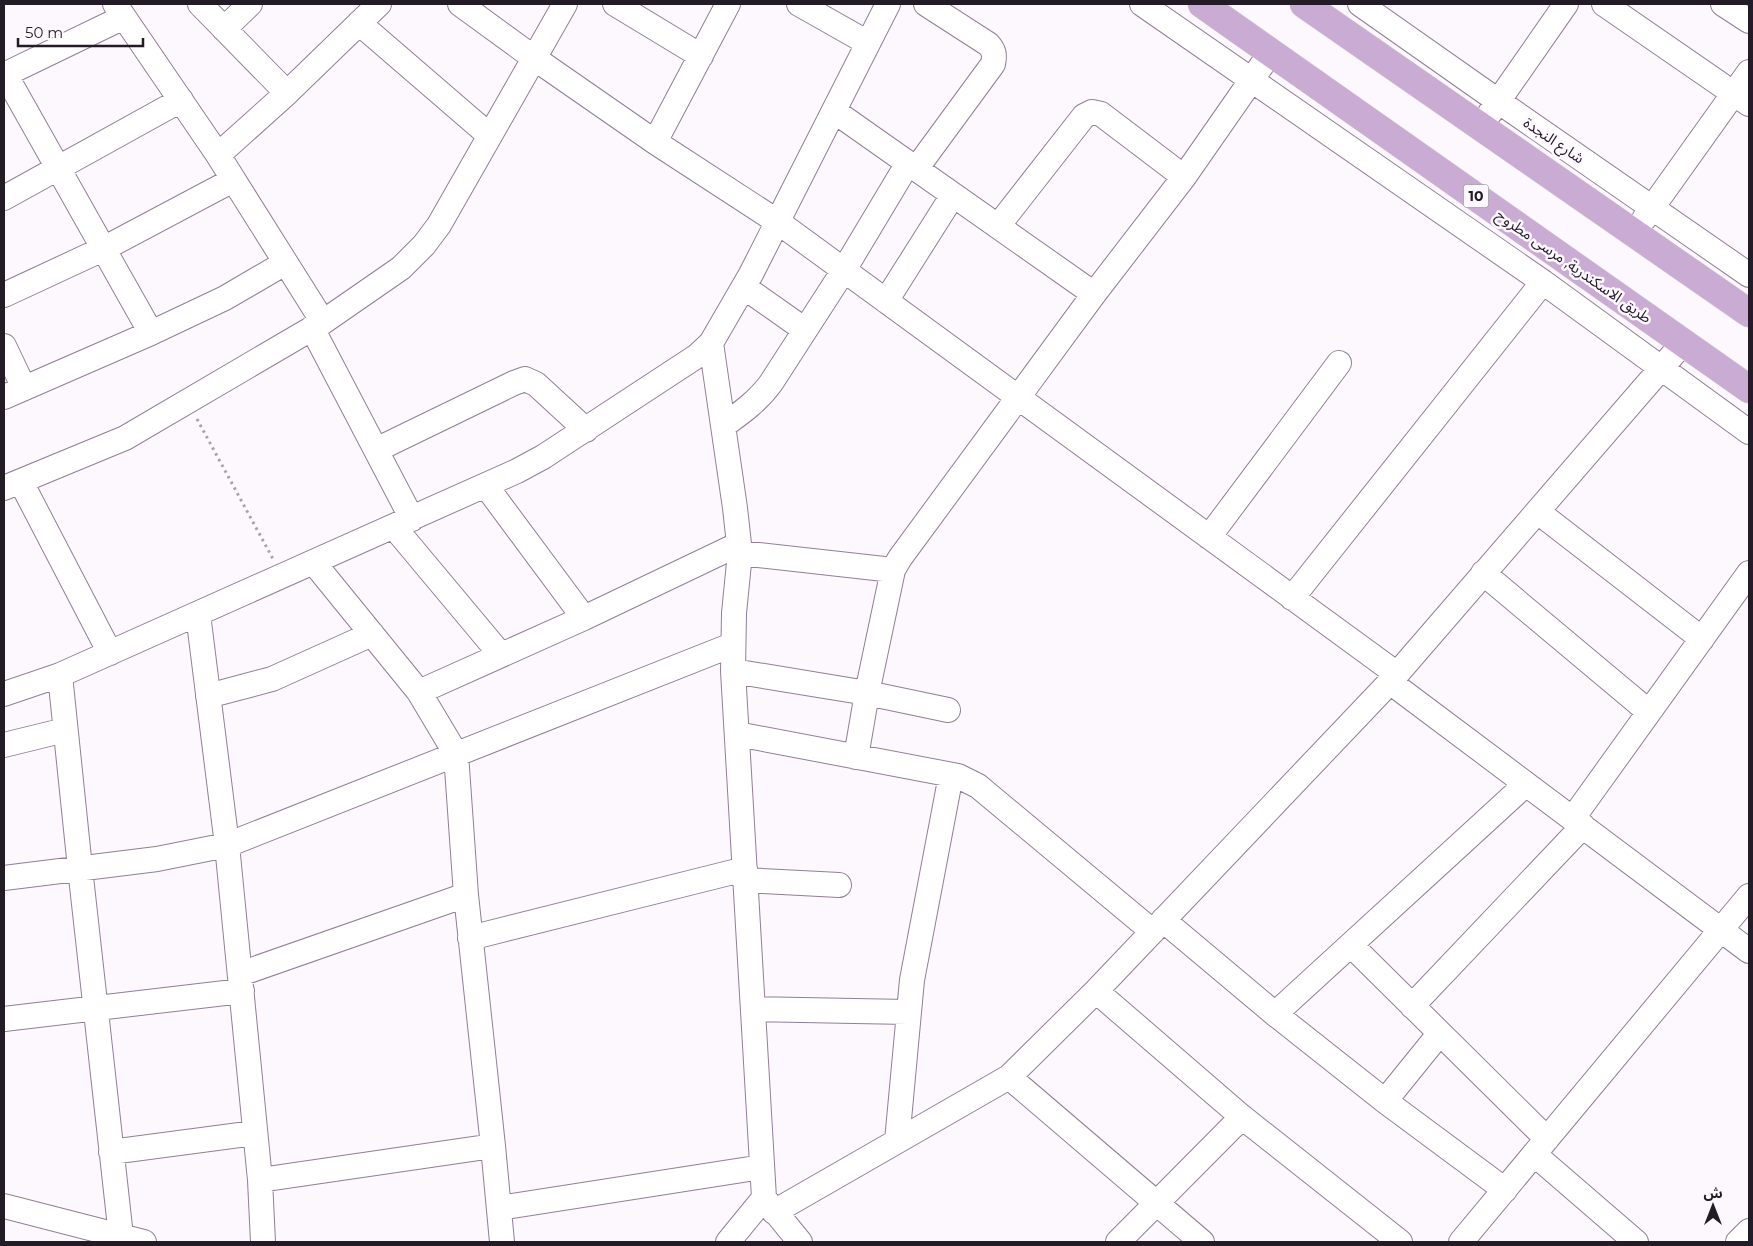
<svg xmlns="http://www.w3.org/2000/svg" width="1753" height="1246" viewBox="0 0 1753 1246" font-family="Montserrat,'Noto Sans Arabic',sans-serif">
<rect width="100%" height="100%" fill="#fcf8fe"/>
<g fill="none" stroke-linecap="round" stroke-linejoin="round">
<defs>
<path id="minor" d="M115,4L218,155L323,322
M200,4L287,93
M460,4L534,58L655,142L778,222L1397,674
M615,4L701,56
M799,4L868,43
M1142,4L1543,282L1749,432
M1360,4L1498,101L1749,275
M1604,4L1749,104
M1723,4L1749,21
M359,23L490,136
M224,29L250,4
M5,74L151,333
M4,75L124,17
M834,111L1094,294
M1490,113L1566,4
M655,142L728,4
M218,155L287,93L379,4
M916,169L993,64C995,55 994,50 988,44L926,4
M4,198L181,100
M1644,219L1749,72
M998,226L1084,116L1092,112L1101,114L1184,177
M744,287L805,330
M4,295L103,249L233,180
M886,301L953,195
M312,328L412,519
M711,343L735,508L740,553L734,613L733,671L764,1198L800,1242
M4,346L24,388
M4,397L151,333L225,298L285,263
M723,426C741,413 758,401 771,383L844,270L908,163
M376,450L514,383L525,379L536,384L586,430
M21,482L110,653
M486,486L584,618
M4,488L125,438L323,322L401,268L424,245L439,225L565,4
M1538,512L1702,639
M394,527L501,655
M1209,537L1339,363
M740,553L893,570
M314,563L419,692L456,754L466,895L493,1146L502,1242
M1483,573L1649,712
M1292,598L1543,282
M198,614L227,845L260,1180L263,1242
M733,671L867,693L948,710
M60,675L80,868L121,1236
M1390,682L1749,951
M419,692L584,618L739,544
M4,694L60,675L517,471L543,457L697,356L711,343L751,274L888,4
M208,696L272,679L372,634
M737,734L958,776L978,786L1152,931
M4,745L65,730
M856,757L867,693L893,570L900,558L1094,294L1184,177L1271,52
M1573,818L1749,573
M4,878L157,859L227,845L732,645
M745,880L839,885
M1163,920L1275,1014L1385,1101L1505,1190
M470,938L745,869
M1351,945L1547,1139
M240,974L466,895
M1096,991L1242,1117L1400,1242
M1412,1006L1583,826
M753,1009L908,1012
M1275,1014L1526,784
M4,1019L242,991
M1009,1077L1202,1242
M1385,1101L1440,1033
M897,1141L912,980L951,775
M111,1152L255,1133
M1534,1154L1636,1242
M260,1180L493,1146
M4,1206L144,1242
M499,1208L762,1167
M774,1212L1009,1077L1096,991L1390,682L1683,343
M728,1242L764,1198
M1118,1242L1242,1117
M1461,1242L1749,896
M1738,1242L1749,1231"/>
<path id="major" d="M1202,4L1749,389
M1304,4L1749,313"/>
</defs>
<!-- minor casing -->
<use href="#minor" stroke="#927e98" stroke-width="26"/>
<!-- major casing -->
<use href="#major" stroke="#d7d6d8" stroke-width="29"/>
<!-- path -->
<path stroke="#a8a3aa" stroke-width="3" stroke-dasharray="2.5 4" stroke-linecap="butt" d="M197,419L273,559"/>
<!-- minor -->
<use href="#minor" stroke="#fff" stroke-width="24"/>
<!-- major -->
<use href="#major" stroke="#caabd3" stroke-width="28"/>
</g>
<g text-anchor="middle" dominant-baseline="central" stroke-width="5" stroke-linejoin="round" paint-order="stroke">
<!-- shield labels -->
<rect fill="#fcf8fe" stroke="#645d66" stroke-width="1" x="1463.5" y="184.5" width="25" height="23" rx="4"/>
<g font-size="14" font-weight="bold" fill="#231b25">
<text x="1476" y="196">10</text>
</g>
<!-- street labels -->
<g font-size="15" fill="#231b25" stroke="#fcf8fe">
<text transform="translate(1554 140) rotate(34)">شارع النجدة</text>
<text transform="translate(1574 266) rotate(35)">طريق الاسكندرية, مرسى مطروح</text>
</g>
</g>
<!-- border -->
<rect width="1753" height="1246" fill="none" stroke="#231b25" stroke-width="10"/>
<!-- north arrow -->
<g transform="translate(1713 1206)" stroke="#fcf8fe" stroke-width="4" paint-order="stroke">
<path d="M0-4L9 19L0 12L-9 19Z" fill="#231b25"/>
<text y="-8" font-size="14" font-weight="bold" text-anchor="middle" fill="#231b25">ش</text>
</g>
<!-- scale -->
<path d="M18 38v8h125v-8" fill="none" stroke="#231b25" stroke-width="2.5"/>
<text x="25" y="38" font-size="15" fill="#231b25" stroke="#fcf8fe" stroke-width="4" paint-order="stroke">50 m</text>
</svg>
